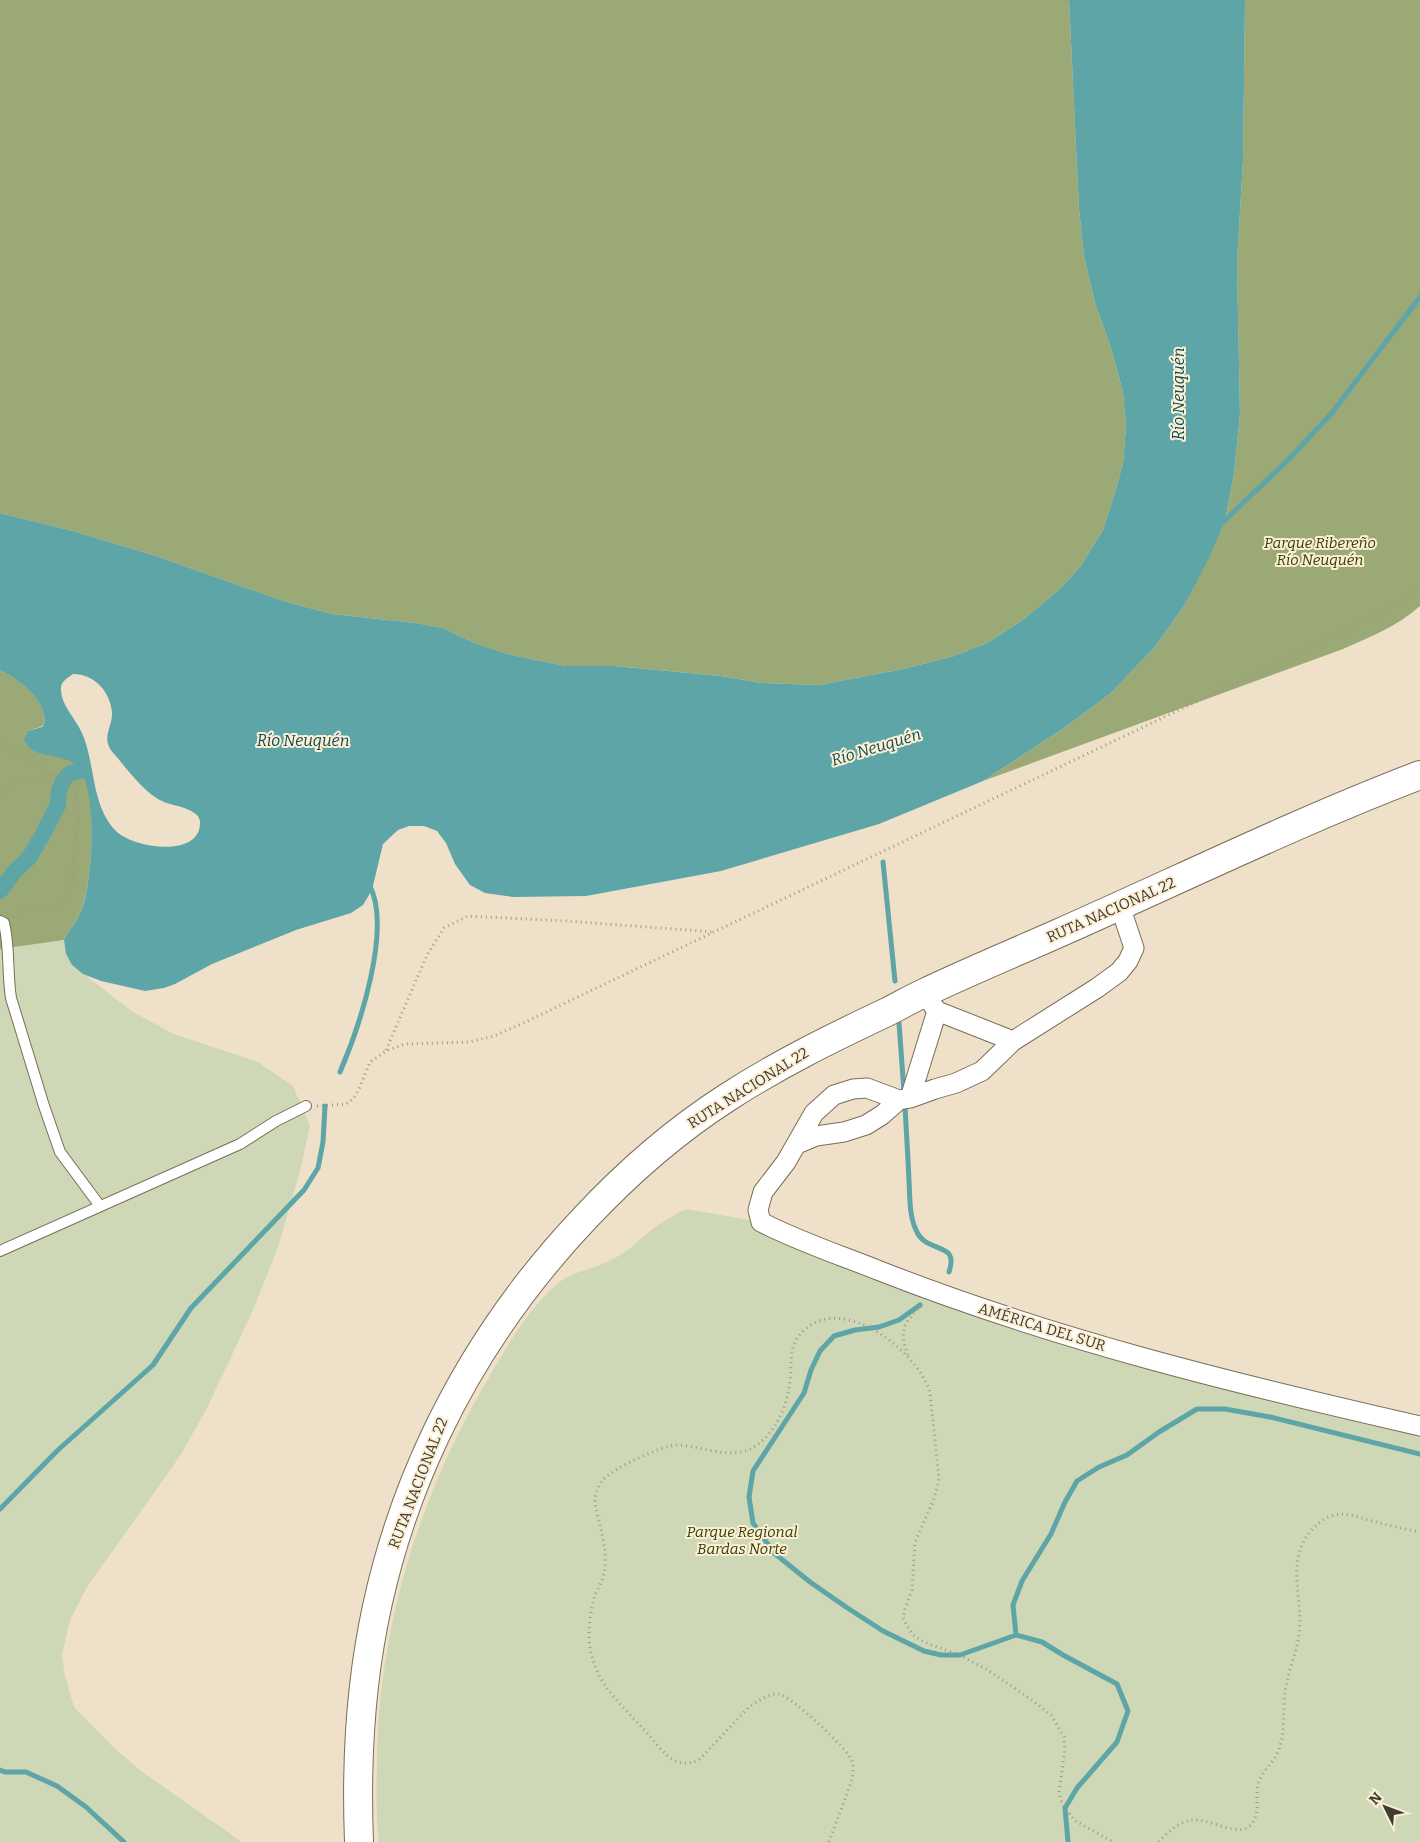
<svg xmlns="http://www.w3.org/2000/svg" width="1420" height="1842" viewBox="0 0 1420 1842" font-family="Bitter,serif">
<rect width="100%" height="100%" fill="#efe1c9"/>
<!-- green -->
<path fill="#ced8b6" d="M64,940L66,954L72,965L133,1012L174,1034L258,1062L293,1086L310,1126L300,1171L279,1244L256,1303L232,1355L206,1410L180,1456L87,1587L70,1620L62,1655L65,1676L74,1707L113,1747L141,1771L242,1842H0V949Z
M686,1209L761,1222L935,1293L1420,1426V1842H379C376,1817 376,1791 377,1767C377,1630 419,1496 488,1379C507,1346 528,1309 557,1284C572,1271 593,1270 611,1260C626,1253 638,1241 650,1231C662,1222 673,1215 686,1209Z"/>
<!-- forest -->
<path fill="#9ba976" d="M0,0H1069L1079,209L1084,256L1095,303L1111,348L1123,392L1126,426L1123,463L1114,496L1103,530L1080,567L1061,588L1024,619L987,643L954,656L903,669L819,685L762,683L721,676L616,666H566L507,654L475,643L443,628L416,623L332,614L284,601L153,555L73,531L0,513Z
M1245,0H1420V606C1398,626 1370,637 1343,649L983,781L1064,728L1110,694L1154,648L1184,606L1225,521L1234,474L1240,414L1237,263L1243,161Z
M0,670C21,682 44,695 45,723C40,730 31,727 26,734C38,741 74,760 81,769C98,793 92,875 84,902C80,916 71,928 64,940L0,949Z"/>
<!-- water -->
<path fill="#5ea5a8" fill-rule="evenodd" d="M1069,0H1245L1243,161L1237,263L1240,414L1234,474L1225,521L1208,560L1184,606L1154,648L1110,694L1064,728L983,781L879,824L721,871L586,896L513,897L485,893L470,885L455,864L446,843L437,831L424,826H409L398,830L383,844L372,890L363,905L351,913L296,930L212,964L175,984L164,988L145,991L101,981L83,974L72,965L66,954L64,940C71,928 80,916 84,903C92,875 100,780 73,763C59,753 30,759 24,739L28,731L42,727L45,723C44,696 21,682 0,670V513L73,531L153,555L284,601L332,614L416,623L443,628L475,643L507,654L566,666H615L721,676L762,683L819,685L903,669L954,656L987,643L1024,619L1061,588L1080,567L1103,530L1114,496L1123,463L1126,426L1123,392L1111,348L1095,303L1084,256L1079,209ZM73,674C94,674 110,691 112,712C113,728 99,738 115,755C128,770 145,794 164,802C174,806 201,809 200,823C200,859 131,848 115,830C90,803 96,762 81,731C75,718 62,706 61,691C60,682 66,679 73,674Z"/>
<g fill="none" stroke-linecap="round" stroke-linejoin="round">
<!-- stream -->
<path stroke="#5ea5a8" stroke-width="5" d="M1221,524L1288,460L1331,414L1420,297
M883,862L895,981
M899,1023L904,1092
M340,1072C359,1028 393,928 369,884
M905,1104C906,1130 908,1155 909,1181C910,1197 909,1215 916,1230C926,1255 960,1240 949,1272
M920,1305L899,1320L879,1327L855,1330L834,1336L820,1351L811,1370L804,1393L753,1471L749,1497L753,1523L774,1553L810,1582L846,1607L883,1631L924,1651L941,1655H960L1016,1635L1042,1642L1063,1655L1117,1684L1128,1711L1117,1742L1077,1788L1065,1808L1068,1842
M0,1509L58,1450L153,1365L191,1308L304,1190L318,1168L323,1142L325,1106
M1016,1635L1013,1605L1022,1581L1051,1534L1065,1502L1077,1481L1099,1467L1127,1455L1159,1432L1197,1409H1225L1270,1417L1420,1454
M0,1770L5,1772H26L57,1786L86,1807L124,1842"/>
<!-- canal -->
<path stroke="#5ea5a8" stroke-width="16" d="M0,891L15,871L29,858L43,834L58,805L59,791L63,781L69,774L82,770"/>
<defs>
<path id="service" d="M0,921L4,923C10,948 7,973 11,998L44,1106L60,1152L100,1206
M0,1251L240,1144L276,1121L306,1106"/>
<path id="minor" d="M1120,906L1134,948L1128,961L1119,972L1097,988L1013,1041L982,1071L956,1083L935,1089L910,1098L899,1100L867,1088L853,1089L834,1095L814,1113L786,1162L763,1192L758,1210L761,1222C800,1242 840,1255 880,1271C1056,1340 1236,1384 1420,1426
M924,993L937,1011L1013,1041
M910,1098L937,1011
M797,1144L816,1136L844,1132L866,1125L882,1115L899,1100"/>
<path id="trunk" d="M359,1842C357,1790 358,1738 364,1686C384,1509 462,1348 584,1219C627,1173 675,1131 728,1097C779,1064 832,1038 887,1012C899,1006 911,999 924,993C968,972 1014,953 1059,933C1179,880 1297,822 1420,775"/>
</defs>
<!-- service casing -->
<use href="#service" stroke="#796d57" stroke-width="12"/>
<!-- minor casing -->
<use href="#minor" stroke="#796d57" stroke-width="21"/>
<!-- trunk casing -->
<use href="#trunk" stroke="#796d57" stroke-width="30"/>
<!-- path -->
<path stroke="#a19785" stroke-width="3" stroke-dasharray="1 4" stroke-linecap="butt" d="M0,741C16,754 34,764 53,773C65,779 67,777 76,787L78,819L72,882L67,897L48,910H23L13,917
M0,795C21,771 30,783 55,774
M386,1050L427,955L444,928L468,916L566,921L714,932
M317,1106L346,1104L353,1099L358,1091L370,1062L386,1051L405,1044L469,1042L494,1036L519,1025L1376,616L1403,601L1420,587
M908,1355C898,1329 904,1323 923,1304
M829,1842L852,1780C853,1774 854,1767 852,1761C848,1749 791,1696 779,1694C769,1693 756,1702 748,1708L699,1760C676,1770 666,1755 652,1739C632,1714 602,1692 593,1660C586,1639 589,1614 596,1593C600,1585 604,1577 605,1568C607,1547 599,1524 595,1504C595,1495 597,1487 603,1480C613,1468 663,1445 678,1445C701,1446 730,1460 752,1448C775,1436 787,1406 790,1382C792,1364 788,1346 802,1332C842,1291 917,1351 930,1392L939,1479L934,1499L915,1542L912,1590L905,1609L903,1618L907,1626L913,1635L926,1643L960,1655L986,1669L1029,1698L1051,1715L1064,1737L1065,1749L1059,1793L1062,1803L1074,1820L1113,1842
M1159,1842C1168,1832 1179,1821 1193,1820C1211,1818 1241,1841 1253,1822C1261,1809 1254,1795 1259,1782C1263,1770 1274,1762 1279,1750C1286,1730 1282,1706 1286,1686C1289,1668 1297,1652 1299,1634C1304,1599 1285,1563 1310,1532C1317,1524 1325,1517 1335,1515C1349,1512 1362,1519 1376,1522C1390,1526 1405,1529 1420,1532"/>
<!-- service -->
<use href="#service" stroke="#fff" stroke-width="10"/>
<!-- minor -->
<use href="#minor" stroke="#fff" stroke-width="19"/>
<!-- trunk -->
<use href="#trunk" stroke="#fff" stroke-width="28"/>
</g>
<g text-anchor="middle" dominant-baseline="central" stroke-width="4" stroke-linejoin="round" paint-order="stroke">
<!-- park labels -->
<g font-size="15" font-style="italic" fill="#344002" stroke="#fcefd6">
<text x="1320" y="543">Parque Ribereño<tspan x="1320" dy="17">Río Neuquén</tspan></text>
<text x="742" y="1532">Parque Regional<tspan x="742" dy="17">Bardas Norte</tspan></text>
</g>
<!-- street labels -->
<g font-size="15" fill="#403b31" stroke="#fcefd6">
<text transform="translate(1111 910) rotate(-24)">RUTA NACIONAL 22</text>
<text transform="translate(748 1088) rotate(-32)">RUTA NACIONAL 22</text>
<text transform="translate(1042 1327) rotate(17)">AMÉRICA DEL SUR</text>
<text transform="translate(418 1483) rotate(-69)">RUTA NACIONAL 22</text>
</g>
<!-- water labels -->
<g font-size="16" font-style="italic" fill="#0a4c4f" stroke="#fcefd6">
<text transform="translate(1178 394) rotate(-90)">Río Neuquén</text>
<text x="303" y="740">Río Neuquén</text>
<text transform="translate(876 747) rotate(-17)">Río Neuquén</text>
</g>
</g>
<!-- north arrow -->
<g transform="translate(1385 1807) rotate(312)" stroke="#fcefd6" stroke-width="4" paint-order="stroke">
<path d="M0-4L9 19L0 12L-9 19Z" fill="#403b31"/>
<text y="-8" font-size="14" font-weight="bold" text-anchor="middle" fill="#403b31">N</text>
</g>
</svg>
